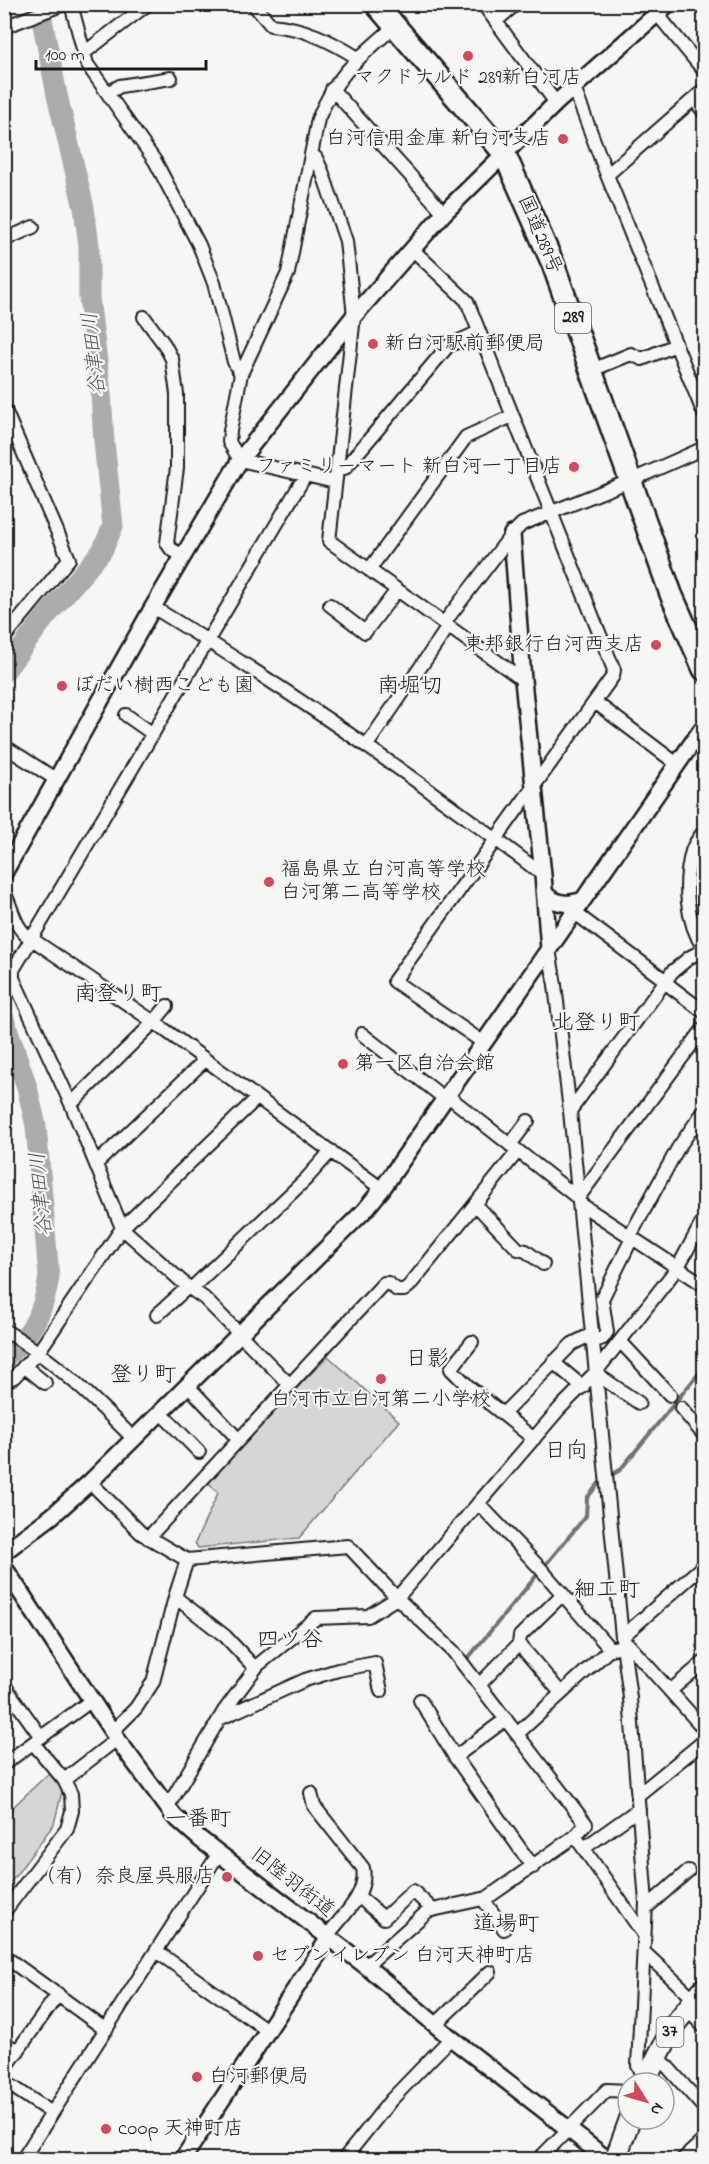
<svg xmlns="http://www.w3.org/2000/svg" width="709" height="2164" viewBox="0 0 709 2164" font-family="'Indie Flower','Klee One',sans-serif">
<rect width="100%" height="100%" fill="#f6f6f2"/>
<filter id="ink" filterUnits="userSpaceOnUse"><feTurbulence type="fractalNoise" baseFrequency=".0167" numOctaves="2"/><feDisplacementMap in="SourceGraphic" scale="12" xChannelSelector="R" yChannelSelector="G"/><feConvolveMatrix kernelMatrix="1 2 1 2 8 2 1 2 1" color-interpolation-filters="sRGB"/></filter>
<g filter="url(#ink)">
<!-- green -->
<path fill="#d6d6d2" stroke="#797977" stroke-width="1.5" d="M328,1356L399,1421L299,1538L198,1548L195,1543L218,1493L207,1481Z
M50,1772L63,1788L54,1824L5,1890V1823L12,1808Z"/>
<g fill="none" stroke-linecap="round" stroke-linejoin="round">
<!-- stream -->
<path stroke="#727271" stroke-width="4" d="M469,1657L586,1516L587,1498L600,1482L620,1470L704,1367"/>
<!-- river -->
<path stroke="#acaca9" stroke-width="21" d="M4,672L43,620L102,551L113,526L104,442L101,393L89,298V246L84,208L57,95L39,4
M4,1019L27,1087L36,1126L49,1277C43,1316 32,1332 4,1359"/>
<defs>
<path id="minor" d="M71,4L87,64L155,161L199,245L214,283L234,362L241,374
M253,4L271,25C305,28 329,40 358,58
M483,4L556,103
M649,4L704,71
M496,21L516,4
M4,27L64,4
M84,53L148,4
M574,88L607,175L704,414
M332,89L444,213
M108,93L120,86L171,78
M694,99L704,112
M311,154L316,158L322,171L346,241L354,316L329,541L523,680
M607,175L704,90
M4,240L33,227
M412,249L467,301L614,670L613,676L394,981L484,1043
M144,317L164,344L172,359L177,394V468L167,543L171,549L183,556
M592,370L631,354L642,359L676,345
M4,408L69,559L4,638
M337,468H345L448,346L479,332
M305,476L13,970V978L71,1104L122,1228L188,1287H193L306,1179L331,1151
M335,482L240,460L229,442L230,431L241,374L288,273L318,119C337,73 359,58 395,26
M369,570L466,437L512,416
M330,605L365,632L397,590
M153,607C288,689 418,779 543,875
M444,623L512,534L522,524L632,480L704,448
M595,702L677,764
M126,715L153,734
M367,745L448,627
M4,746L57,780
M704,831C700,837 694,844 692,851C683,884 686,921 704,949
M4,892C12,907 14,925 26,935L154,1022L382,1189
M575,913L662,978L671,987L704,1012
M549,949L555,985L570,1111L622,1637L630,1698L646,1903L638,2066L646,2078
M362,1034L444,1098L453,1100L578,1198
M71,1104L154,1022L167,1006
M570,1111L672,972L690,957L704,950
M510,1145L528,1121
M96,1164L205,1060
M578,1198L704,1028
M579,1203L704,1285
M476,1205L518,1249L526,1251L543,1264
M630,1236L678,1148L704,1111
M157,1315L188,1287L204,1298L289,1384
M4,1330C54,1359 94,1399 134,1439
M620,1341L670,1395
M472,1342L451,1369L469,1387L534,1439
M592,1342L603,1338L607,1332L602,1299L632,1238
M553,1362L583,1387
M24,1366L45,1383
M595,1373L639,1403
M4,1382L14,1377L39,1351L122,1228L257,1098
M188,1386L238,1439
M681,1408L704,1435
M161,1413L199,1452
M503,1414L572,1344L592,1334
M90,1482L141,1533L187,1560L348,1546L397,1598L453,1651L586,1824L575,1836L487,1898L428,1911L366,1966
M478,1503L540,1568L610,1649
M148,1538L384,1283H388L397,1290H404L409,1286L518,1151
M175,1597L225,1636L255,1668
M622,1637L704,1565
M4,1685L41,1737
M479,1685L519,1644
M670,1691L704,1662
M561,1693L519,1644L520,1636L563,1594
M420,1700L455,1757L533,1867
M219,1719L305,1680L338,1670L375,1663L381,1691
M112,1732L136,1708L153,1682L175,1597L187,1560
M517,1734L610,1649L628,1644L704,1729
M455,1757L506,1719
M4,1764L92,1700
M64,1780L117,1739
M311,1793L314,1806L363,1868C368,1895 342,1916 327,1936
M638,1795L704,1741
M167,1808L224,1711L258,1665L316,1618L368,1616L397,1598L560,1408L595,1373L678,1267L704,1219
M575,1836L644,1935
M584,1848L639,1809
M358,1896L384,1918L413,1891L433,1910
M483,1899L504,1929
M646,1908L688,1871
M4,1912L67,1829L72,1811L71,1794L64,1780L33,1743
M156,1951L267,2030
M644,1952L694,1999
M4,1956L106,2030
M686,2008L704,2027
M436,2024L490,1972
M4,2043L18,2051
M657,2055L704,2108
M4,2070L58,1994
M4,2081L52,2113
M22,2160L219,1853
M343,2160L391,2100L451,2038
M538,2160L607,2090L628,2091
M682,2160L704,2140"/>
<path id="tertiary" d="M512,534L523,680L543,875L549,949
M4,873L153,607L240,460L354,316L444,213L556,103L668,4
M545,894C557,905 568,905 583,900
M4,1552L52,1516L90,1482L365,1210L382,1189L704,726
M4,1567L117,1739L174,1816L200,1839L366,1966L451,2038L608,2160
M182,2160L329,1938"/>
<path id="primary" d="M644,2083L674,2025L704,1988
M615,2160L630,2119"/>
<path id="trunk" d="M376,4L504,153L553,264L671,594L704,669"/>
</defs>
<!-- minor casing -->
<use href="#minor" stroke="#1c1c1c" stroke-width="16"/>
<!-- tertiary casing -->
<use href="#tertiary" stroke="#1c1c1c" stroke-width="20"/>
<!-- primary casing -->
<use href="#primary" stroke="#1c1c1c" stroke-width="24"/>
<!-- trunk casing -->
<use href="#trunk" stroke="#1c1c1c" stroke-width="26"/>
<!-- minor -->
<use href="#minor" stroke="#f6f6f2" stroke-width="12"/>
<!-- tertiary -->
<use href="#tertiary" stroke="#f6f6f2" stroke-width="15"/>
<!-- primary -->
<use href="#primary" stroke="#f6f6f2" stroke-width="20"/>
<!-- trunk -->
<use href="#trunk" stroke="#f6f6f2" stroke-width="21"/>
</g>
</g>
<!-- markers -->
<g fill="#d1495b" stroke="#f6f6f2" stroke-width="2">
<circle cx="468" cy="56" r="6"/>
<circle cx="563" cy="139" r="6"/>
<circle cx="373" cy="344" r="6"/>
<circle cx="574" cy="467" r="6"/>
<circle cx="656" cy="645" r="6"/>
<circle cx="62" cy="686" r="6"/>
<circle cx="269" cy="882" r="6"/>
<circle cx="343" cy="1064" r="6"/>
<circle cx="381" cy="1379" r="6"/>
<circle cx="227" cy="1877" r="6"/>
<circle cx="258" cy="1956" r="6"/>
<circle cx="197" cy="2077" r="6"/>
<circle cx="106" cy="2129" r="6"/>
</g>
<g text-anchor="middle" dominant-baseline="central" stroke-width="4.5" stroke-linejoin="round" paint-order="stroke">
<!-- shield labels -->
<g fill="#f6f6f2" stroke="#5d5d5c" stroke-width="1.5">
<rect x="555" y="303" width="36" height="30" rx="4.5"/>
<rect x="656.5" y="2017" width="27" height="30" rx="4.5"/>
</g>
<g font-size="18" font-weight="bold" fill="#1c1c1c">
<text x="573" y="318">289</text>
<text x="670" y="2032">37</text>
</g>
<!-- poi labels -->
<g font-size="20" fill="#1c1c1c" stroke="#f6f6f2" text-anchor="start">
<text x="468" y="78" text-anchor="middle">マクドナルド 289新白河店</text>
<text x="551" y="139" text-anchor="end">白河信用金庫 新白河支店</text>
<text x="385" y="344">新白河駅前郵便局</text>
<text x="562" y="467" text-anchor="end">ファミリーマート 新白河一丁目店</text>
<text x="644" y="645" text-anchor="end">東邦銀行白河西支店</text>
<text x="74" y="686">ぼだい樹西こども園</text>
<text x="281" y="870">福島県立 白河高等学校<tspan x="281" dy="23">白河第二高等学校</tspan></text>
<text x="355" y="1064">第一区自治会館</text>
<text x="381" y="1400" text-anchor="middle">白河市立白河第二小学校</text>
<text x="215" y="1877" text-anchor="end">（有）奈良屋呉服店</text>
<text x="270" y="1956">セブンイレブン 白河天神町店</text>
<text x="209" y="2077">白河郵便局</text>
<text x="118" y="2129">coop 天神町店</text>
</g>
<!-- street labels -->
<g font-size="20" fill="#1c1c1c" stroke="#f6f6f2">
<text transform="translate(539 235) rotate(67)">国道289号</text>
<text transform="translate(292 1883) rotate(38)">旧陸羽街道</text>
</g>
<!-- water labels -->
<g font-size="21" font-style="italic" fill="#565654" stroke="#f6f6f2">
<text transform="translate(95 354) rotate(-96)">谷津田川</text>
<text transform="translate(42 1194) rotate(-95)">谷津田川</text>
</g>
<!-- quarter labels -->
<g font-size="22" fill="#1c1c1c" stroke="#f6f6f2">
<text x="410" y="687">南堀切</text>
<text x="118" y="995">南登り町</text>
<text x="596" y="1024">北登り町</text>
<text x="427" y="1360">日影</text>
<text x="143" y="1376">登り町</text>
<text x="566" y="1452">日向</text>
<text x="607" y="1591">細工町</text>
<text x="290" y="1641">四ツ谷</text>
<text x="198" y="1820">一番町</text>
<text x="506" y="1925">道場町</text>
</g>
</g>
<!-- margin -->
<rect width="709" height="2164" fill="none" stroke="#f6f6f2" stroke-width="24"/>
<rect x="12" y="12" width="685" height="2140" fill="none" stroke="#1c1c1c" stroke-width="2" filter="url(#ink)"/>
<!-- north arrow -->
<g transform="translate(646 2101) rotate(127)"><circle r="28" fill="#f6f6f2" stroke="#9f9f9c" stroke-width="1.5"/>
<path d="M0-4.5L10 22L0 15L-10 22Z" fill="#d1495b"/>
<text y="-9" font-size="16" font-weight="bold" text-anchor="middle" fill="#1c1c1c">N</text>
</g>
<!-- scale -->
<path d="M36 60v9h170v-9" fill="none" stroke="#1c1c1c" stroke-width="3"/>
<text x="45" y="60" font-size="18" fill="#1c1c1c" stroke="#f6f6f2" stroke-width="4.5" paint-order="stroke">100 m</text>
</svg>
